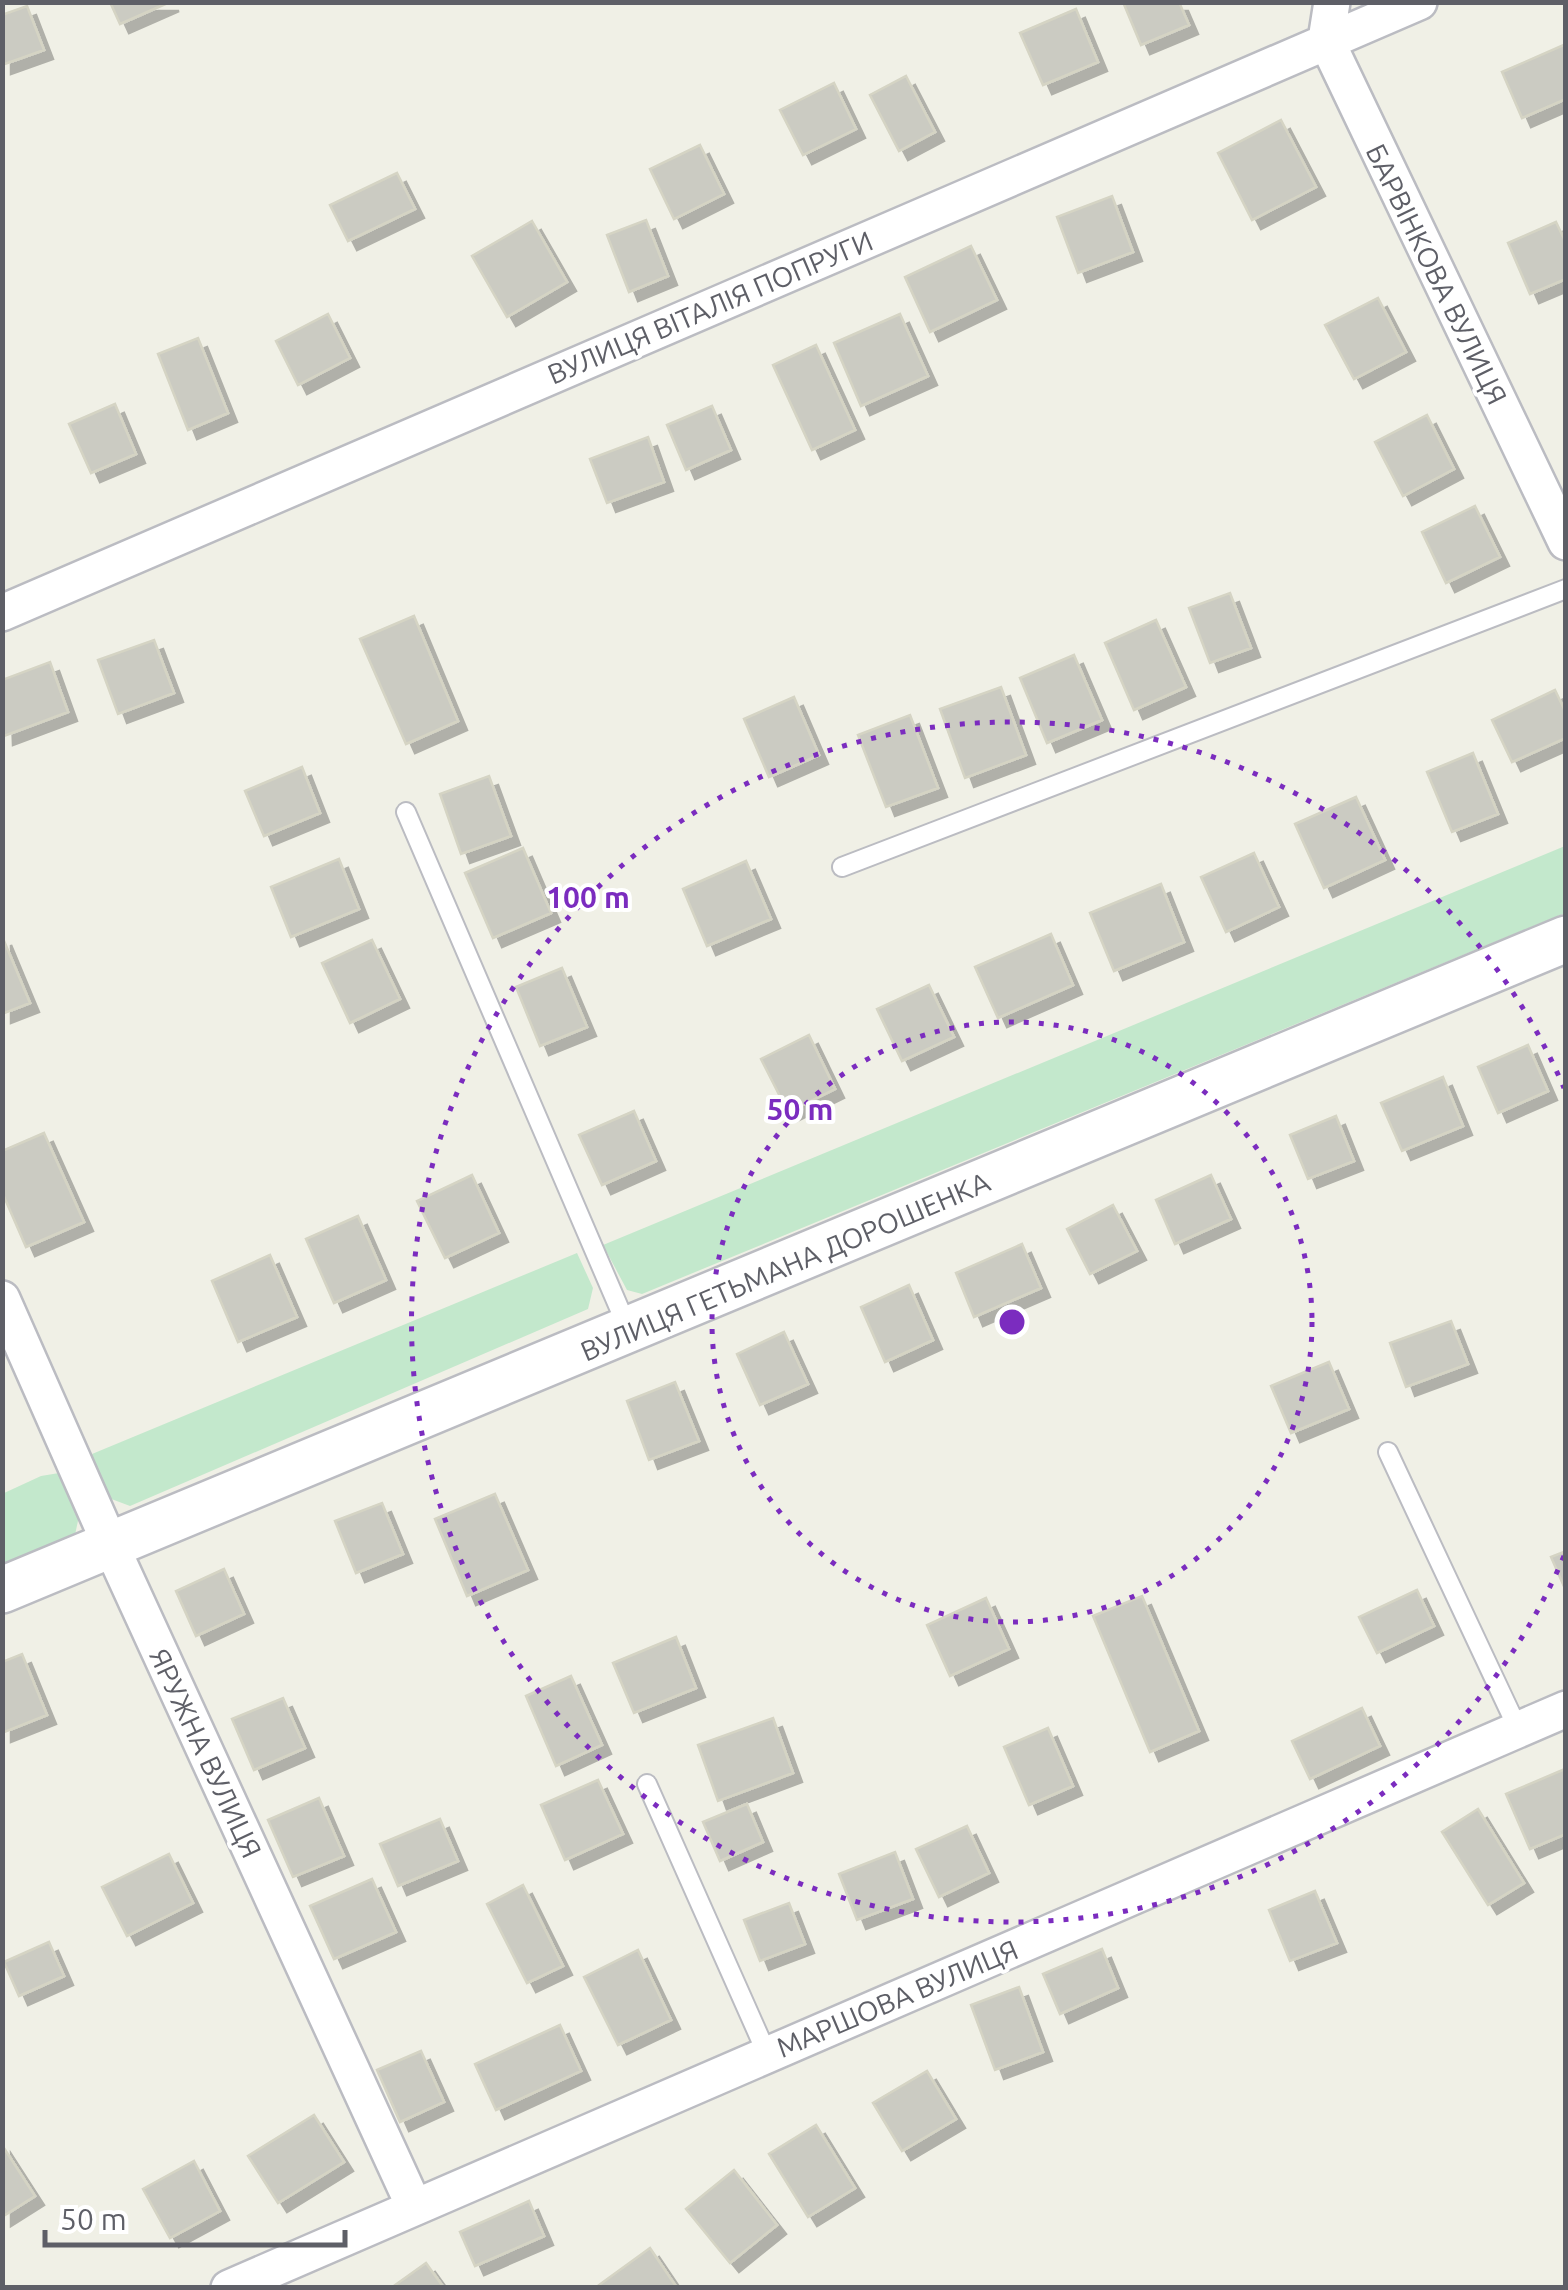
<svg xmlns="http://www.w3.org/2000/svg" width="1568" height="2290" viewBox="0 0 1568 2290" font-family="Ubuntu,sans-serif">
<defs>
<filter id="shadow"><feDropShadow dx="9" dy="9" stdDeviation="0" flood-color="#0004"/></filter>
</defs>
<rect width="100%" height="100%" fill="#f0f0e6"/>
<!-- green -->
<path fill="#c3e8cc" d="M1565,846V913L642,1294L627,1290L603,1245Z
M577,1253L593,1288L588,1309L130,1506L106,1497L92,1454Z
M59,1473L79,1516L75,1535L3,1563L2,1494L41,1476Z"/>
<!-- building -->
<path fill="#cbcbc2" stroke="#d5d4c4" stroke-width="2.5" filter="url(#shadow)" d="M110,2H170L120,24Z
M1123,2H1179L1189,25L1141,45Z
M27,6L44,50L2,65V15Z
M1076,9L1098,62L1043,85L1020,33Z
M1566,44V99L1522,118L1502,72Z
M906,76L935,132L899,151L870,95Z
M834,83L856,129L803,155L780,110Z
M1281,120L1316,187L1252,220L1218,153Z
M700,145L724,194L674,219L650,169Z
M397,173L415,209L348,241L330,205Z
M1112,196L1133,252L1078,273L1057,217Z
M646,220L668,276L629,292L607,235Z
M532,221L567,282L507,317L472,256Z
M1556,222L1566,243V279L1530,294L1508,243Z
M971,246L997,300L930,332L905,277Z
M1378,298L1406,352L1354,379L1325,325Z
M328,314L350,358L298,385L276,341Z
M900,314L928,376L861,406L834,343Z
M198,338L228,413L188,430L158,354Z
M816,345L855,430L812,450L773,365Z
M115,404L136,454L91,473L69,424Z
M712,406L731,450L686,470L667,425Z
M1427,415L1454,469L1403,496L1375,442Z
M648,437L664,482L607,503L590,459Z
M1475,506L1500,557L1446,583L1422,532Z
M1230,593L1251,648L1210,663L1189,608Z
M414,616L458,721L406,744L360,639Z
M1156,620L1186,687L1134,710L1105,643Z
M154,640L174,693L118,714L98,660Z
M1074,655L1102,720L1047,743L1020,678Z
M50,662L68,712L4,736L2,680Z
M1001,687L1026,755L965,778L940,709Z
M1555,690L1566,713V738L1512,762L1492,720Z
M794,697L819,755L769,777L744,719Z
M910,715L938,788L886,807L858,735Z
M1473,753L1498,814L1452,832L1427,772Z
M302,767L320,813L264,836L245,791Z
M489,776L511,836L461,854L440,794Z
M1356,797L1385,860L1324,888L1295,824Z
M523,848L551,913L493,938L465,873Z
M1254,853L1279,907L1226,932L1201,877Z
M339,859L359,909L291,937L271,887Z
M746,861L771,919L707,946L683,889Z
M1161,884L1184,942L1114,971L1090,913Z
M1051,934L1073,985L998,1018L975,967Z
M2,936L30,1003L2,1014Z
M372,940L400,999L350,1023L322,963Z
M562,968L587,1027L540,1046L516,987Z
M929,985L954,1037L902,1061L877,1009Z
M809,1035L835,1089L788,1112L761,1059Z
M1528,1045L1548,1091L1498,1113L1478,1067Z
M1443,1077L1463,1126L1402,1151L1381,1103Z
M634,1111L656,1161L602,1185L579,1135Z
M1336,1116L1354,1161L1308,1179L1290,1135Z
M44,1133L84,1222L26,1247L2,1192V1151Z
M472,1175L499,1233L445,1258L417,1201Z
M1211,1175L1231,1219L1175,1244L1156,1200Z
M1113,1205L1137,1251L1090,1274L1067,1229Z
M358,1216L386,1280L334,1303L306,1239Z
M1022,1244L1041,1288L974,1317L956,1273Z
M270,1255L297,1317L238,1342L212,1281Z
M909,1285L933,1340L885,1362L861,1307Z
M1451,1321L1468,1364L1406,1387L1390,1343Z
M784,1332L808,1384L760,1405L737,1354Z
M1329,1362L1349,1409L1291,1433L1271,1386Z
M675,1382L699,1441L649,1460L627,1401Z
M495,1494L528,1570L467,1596L435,1519Z
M382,1503L403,1554L356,1573L335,1521Z
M1566,1551V1591L1551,1557Z
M224,1569L244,1614L196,1636L176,1591Z
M1417,1590L1434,1626L1377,1653L1359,1617Z
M1142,1596L1199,1731L1150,1752L1093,1616Z
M986,1598L1009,1649L950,1676L927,1625Z
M676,1637L696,1688L634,1713L613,1663Z
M22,1654L47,1715L2,1733V1662Z
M571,1676L602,1745L556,1766L526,1696Z
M283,1698L305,1748L254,1770L232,1719Z
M1362,1708L1380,1746L1310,1779L1292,1741Z
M773,1718L793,1773L718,1801L698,1745Z
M1048,1728L1073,1786L1029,1805L1004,1747Z
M1565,1769L1566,1834L1530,1849L1506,1794Z
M598,1780L623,1834L565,1860L541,1805Z
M319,1798L344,1856L293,1877L268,1820Z
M747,1804L763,1842L720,1861L703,1822Z
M1478,1809L1524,1883L1488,1905L1442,1832Z
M440,1819L458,1861L398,1886L380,1844Z
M967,1826L989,1873L939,1897L916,1849Z
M895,1852L913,1899L857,1920L839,1874Z
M169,1854L193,1903L127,1936L102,1887Z
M372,1879L396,1932L334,1959L310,1906Z
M523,1885L563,1966L527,1983L487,1904Z
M1315,1891L1337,1943L1290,1961L1269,1910Z
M789,1903L805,1944L760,1961L744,1920Z
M49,1942L64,1976L19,1996L4,1962Z
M1102,1949L1118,1988L1060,2014L1043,1974Z
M638,1950L671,2020L618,2045L584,1977Z
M1019,1987L1043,2052L995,2070L971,2005Z
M560,2025L581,2071L496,2110L475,2064Z
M421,2051L444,2102L400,2122L377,2070Z
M927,2071L956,2119L902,2151L873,2103Z
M314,2115L344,2162L278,2203L248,2156Z
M816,2125L855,2188L808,2217L769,2154Z
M2,2145L35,2196L2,2217Z
M194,2161L220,2211L170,2238L143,2189Z
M734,2170L777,2225L730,2263L686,2209Z
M529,2201L544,2236L475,2266L460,2232Z
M650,2248L677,2288H601L599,2285Z
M426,2263L444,2288H391Z"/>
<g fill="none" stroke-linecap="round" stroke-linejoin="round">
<defs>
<path id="service" d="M406,812L629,1331
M842,867L1566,589
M1388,1452L1518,1729
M647,1784L767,2054"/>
<path id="minor" d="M1332,2L1326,40L1566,542
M2,613L1419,2
M2,1299L111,1546L414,2206
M229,2288L1566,1709"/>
<path id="tertiary" d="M2,1590L1566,939"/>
</defs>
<!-- service casing -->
<use href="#service" stroke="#bbbcc2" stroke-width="22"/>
<!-- minor casing -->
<use href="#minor" stroke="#bbbcc2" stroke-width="40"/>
<!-- tertiary casing -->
<use href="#tertiary" stroke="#bbbcc2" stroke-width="50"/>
<!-- service -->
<use href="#service" stroke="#fff" stroke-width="18"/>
<!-- minor -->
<use href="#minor" stroke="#fff" stroke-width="35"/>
<!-- tertiary -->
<use href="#tertiary" stroke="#fff" stroke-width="45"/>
</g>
<!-- distance rings -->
<g fill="none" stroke="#7b2cbf" stroke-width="5" stroke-dasharray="5 10">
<circle cx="1012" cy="1322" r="300"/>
<path d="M1564 1556A600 600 0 1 1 1564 1088"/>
</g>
<g text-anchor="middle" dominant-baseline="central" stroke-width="8" stroke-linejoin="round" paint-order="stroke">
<!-- street labels -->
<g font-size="28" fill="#5e5f67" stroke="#fff">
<text transform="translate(1437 274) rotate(64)">БАРВІНКОВА ВУЛИЦЯ</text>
<text transform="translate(710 307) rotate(-23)">ВУЛИЦЯ ВІТАЛІЯ ПОПРУГИ</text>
<text transform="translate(785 1266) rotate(-23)">ВУЛИЦЯ ГЕТЬМАНА ДОРОШЕНКА</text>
<text transform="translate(206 1753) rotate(65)">ЯРУЖНА ВУЛИЦЯ</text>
<text transform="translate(897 1998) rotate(-23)">МАРШОВА ВУЛИЦЯ</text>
</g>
</g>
<circle cx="1012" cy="1322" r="15" fill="#7b2cbf" stroke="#fff" stroke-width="5"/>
<g font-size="30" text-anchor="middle" font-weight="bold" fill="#7b2cbf" stroke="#fff" stroke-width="8" stroke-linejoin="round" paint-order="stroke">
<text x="588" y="908">100 m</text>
<text x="800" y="1120">50 m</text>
</g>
<!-- border -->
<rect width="1568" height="2290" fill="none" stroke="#5e5f67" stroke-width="10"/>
<!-- scale -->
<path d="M45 2230v15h300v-15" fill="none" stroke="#5e5f67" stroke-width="5"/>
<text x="60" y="2230" font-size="30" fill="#5e5f67" stroke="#ffffff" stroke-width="8" paint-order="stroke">50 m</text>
</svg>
